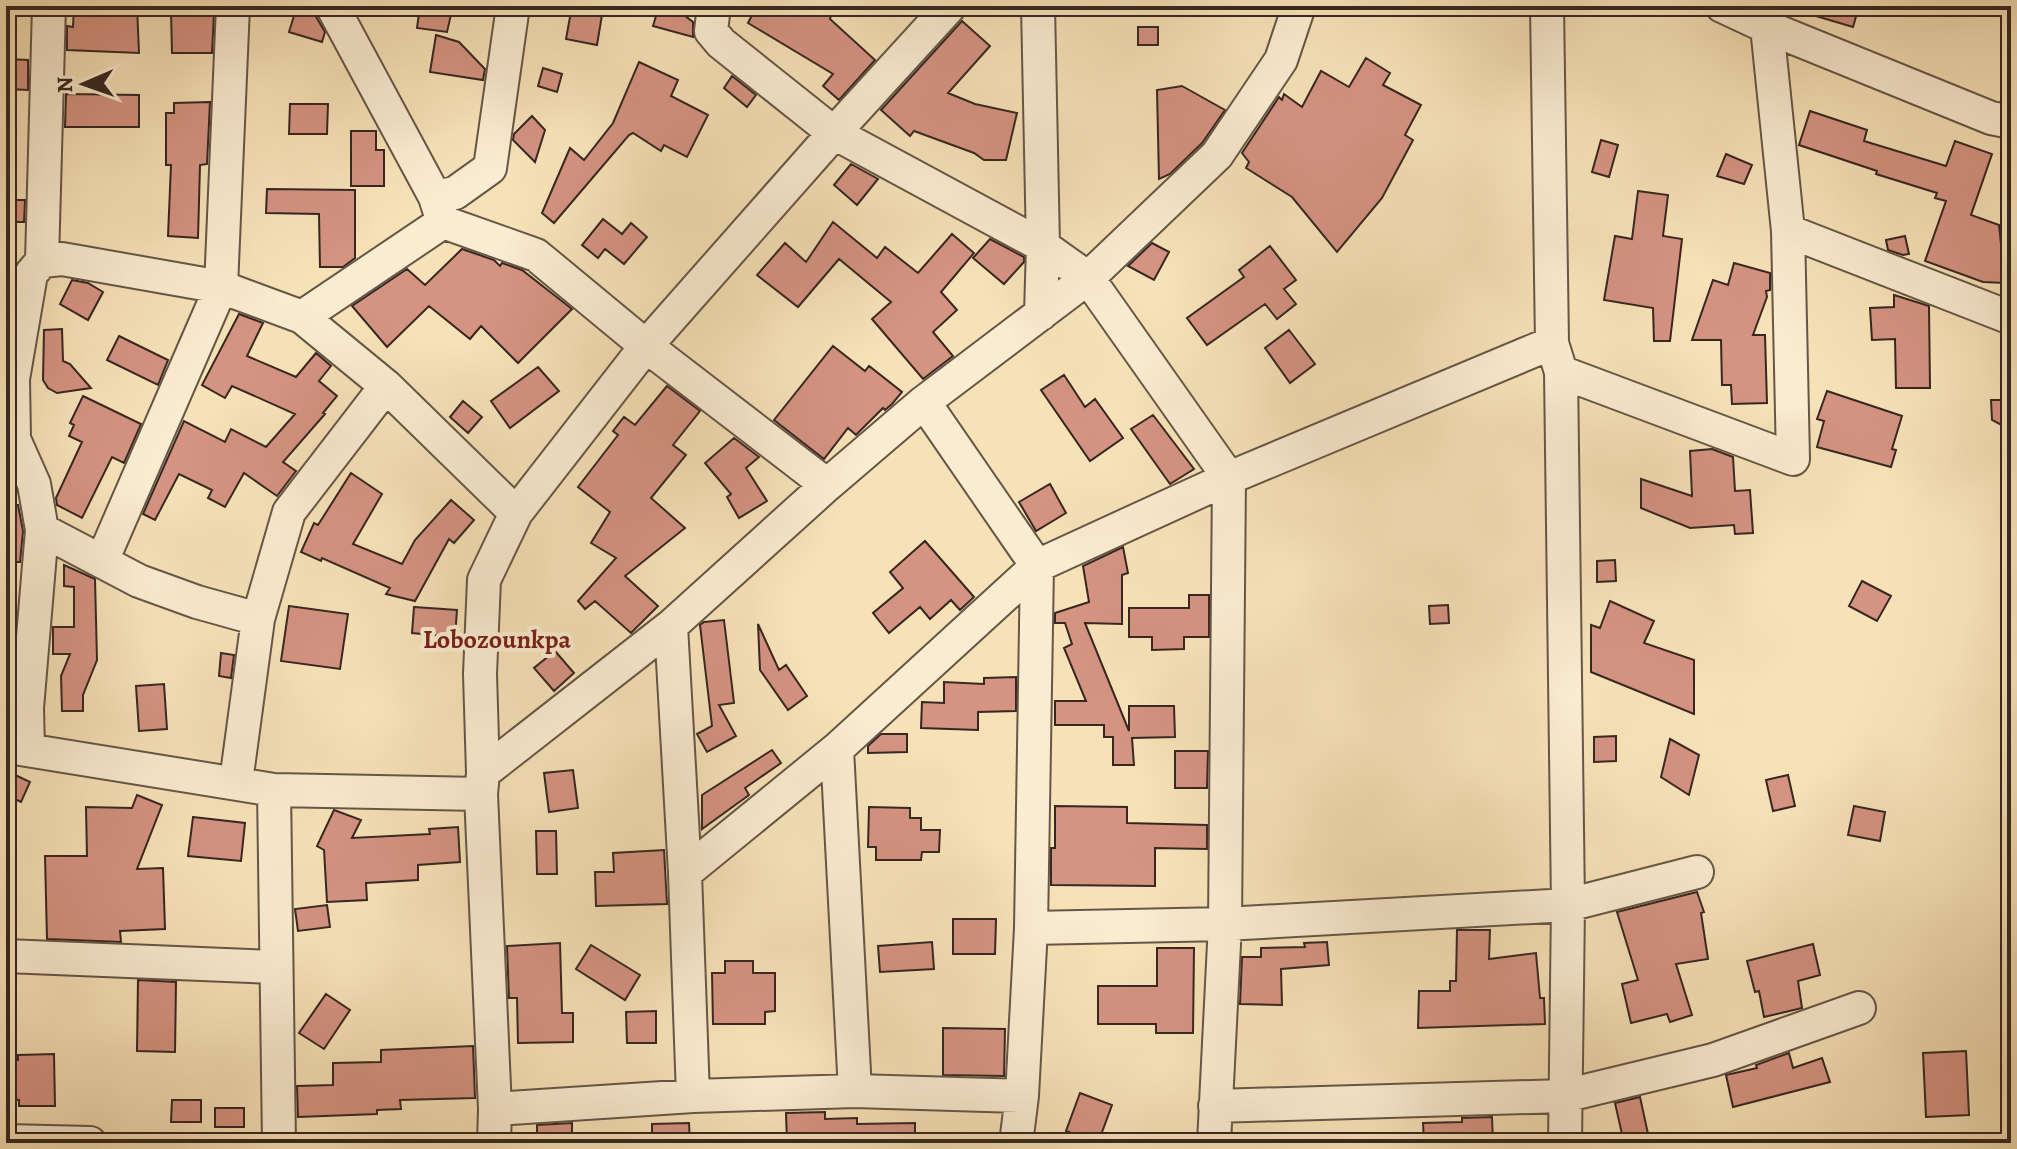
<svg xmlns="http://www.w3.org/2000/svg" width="2017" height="1149" viewBox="0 0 2017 1149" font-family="Alegreya,serif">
<rect width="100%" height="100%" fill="#f7e2b8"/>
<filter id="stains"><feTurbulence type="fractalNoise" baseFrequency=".0025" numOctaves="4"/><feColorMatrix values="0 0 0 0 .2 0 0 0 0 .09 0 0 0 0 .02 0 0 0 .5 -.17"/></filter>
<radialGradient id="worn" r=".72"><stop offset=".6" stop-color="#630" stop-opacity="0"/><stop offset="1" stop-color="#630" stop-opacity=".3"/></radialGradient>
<!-- building -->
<path fill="#d59382" stroke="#362721" stroke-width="2" d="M74,6H137L139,53L67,50V26L73,27Z
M420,6H453L447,32L417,28Z
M572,6L603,9L597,45L566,39Z
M659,6H672L693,22V37L653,26Z
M757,6H813L831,16L830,19L875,60L839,100L823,86L833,74L748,23Z
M1800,6H1859L1853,27L1799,11Z
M296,9L315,15L325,32L322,42L289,32Z
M171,13H214L212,53H172Z
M962,21L990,46L948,93L975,104L1017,113L1006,160H984L974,153L914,131L910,136L881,110Z
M1138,27H1158V45H1138Z
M436,35L459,42L485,69L483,80L430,72Z
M1366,58L1390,73L1383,85L1421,105L1405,135L1413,140L1382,198L1337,252L1292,197L1246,168L1249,162L1242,153L1279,97L1282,100L1284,94L1302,107L1321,71L1349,87Z
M6,59L28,60V90L6,89Z
M639,62L678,80L671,96L708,115L687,157L664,145L661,151L633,133L629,135L554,223L542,213L570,148L584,160L613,123Z
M543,68L562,74L557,92L538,86Z
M732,76L756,95L747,107L724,88Z
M1182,86L1225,110L1202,143L1170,174L1159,179L1157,90Z
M66,94L139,95V127H65Z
M210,102L207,164L200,165L198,238L168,236L171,165H166V113H174V103Z
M290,104H328L327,134H289Z
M1810,111L1867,130L1864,141L1946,166L1955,141L1992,154L1971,215L1999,225L2005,283L1983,282L1925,261L1946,201L1935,198L1937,193L1876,174L1877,171L1799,145Z
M532,116L545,130L535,162L513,140L514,134Z
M351,131H376V150H384V186H351Z
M1601,140L1618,145L1609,177L1592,172Z
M1726,154L1752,165L1744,184L1717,176Z
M851,164L878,179L857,205L834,185Z
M267,189L355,190V258L343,267H320L319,214L266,213Z
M1638,191L1668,195L1663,236L1682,239L1670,341H1654L1653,308L1604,300L1615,236L1632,239Z
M6,200H25L24,222H6Z
M603,219L622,234L631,223L647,237L624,264L605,249L598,258L582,245Z
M833,222L877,258L885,247L918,273L952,234L974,253L941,292L957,310L933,332L953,356L923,379L872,319L891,302L839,259L798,307L757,275L785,243L806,262Z
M1905,236L1909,254L1903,255L1888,250L1886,240Z
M990,239L1024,257V262L1004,284L973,258Z
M1152,243L1169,252L1154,280L1128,266Z
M1270,246L1296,280L1284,289L1296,304L1277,319L1265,304L1207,345L1187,318L1244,277L1239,270Z
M462,249L494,260L500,266L502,263L522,270L572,309L518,363L481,326L470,339L429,306L387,347L352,306L407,269L425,285Z
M1734,263L1770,273V290L1766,291L1767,297L1753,335H1765L1767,403L1732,404L1731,385H1722L1721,340H1692L1713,280L1728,285Z
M72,280L88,283L103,292L88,320L60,304Z
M1894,295L1929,306L1930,388H1896L1895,339L1872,340L1870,308L1894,307Z
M239,314L263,323L247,356L296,377L316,353L331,366L319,381L337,396L323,413L325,414L283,462L296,471L277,496L244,473L225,507L208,498L212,490L179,474L155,520L143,514L184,421L225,442L231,429L266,447L295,414L232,386L225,398L202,385Z
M62,329L63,361L70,364L91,388L57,393L48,388L43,380L44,330Z
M1289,330L1315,364L1290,383L1265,348Z
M119,336L168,360L158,385L107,360Z
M833,346L865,371L869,366L902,392L892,404L885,410L883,408L856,435L848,428L824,459L774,420Z
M538,367L559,391L510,428L491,401Z
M1064,375L1085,407L1095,399L1123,438L1090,461L1041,390Z
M667,386L700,411L673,445L686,455L651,498L685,528L625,576L658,606L631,633L595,601L585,609L578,601L616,558L591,543L610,512L578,487L618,435L613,431L624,417L635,425Z
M1827,391L1902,416L1892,449L1896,450L1891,467L1817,447L1824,421L1817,419Z
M83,396L141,424L124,463L112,457L82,518L57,505L56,498L82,442L69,436L74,425L70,423Z
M1991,400H2011V430L1992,420Z
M463,401L482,417L468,433L450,417Z
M1153,415L1194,469L1170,484L1131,429Z
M734,438L759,457L746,468L767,501L739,518L727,497L731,494L705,463Z
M1712,449L1733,457L1735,491L1750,490L1753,533L1735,534L1734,525L1690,528L1641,508V479L1692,496L1690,451Z
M351,473L382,494L353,544L402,564L415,540L451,500L474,520L454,543L449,539L415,601L386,594L390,588L322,558L321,561L301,552L314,523L318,525Z
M1050,484L1066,513L1036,531L1019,502Z
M6,505H18L23,531L20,562H6Z
M925,541L974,597L960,610L951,600L930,619L920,607L889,633L873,613L903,588L890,572Z
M1123,547L1128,573L1122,575V624L1085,623L1129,731V706H1174L1175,737L1132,738L1134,765H1113V737H1104V725H1055V701H1086L1064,648L1072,644L1065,623H1055V613L1089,602L1083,566Z
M1615,560L1616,581L1597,582V561Z
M64,565L95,579L97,660L83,695V711H62L61,676L70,654H53V627H74V587L64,586Z
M1862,581L1891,596L1877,621L1849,606Z
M1189,595H1209V637H1184V649L1152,650V637H1129V608H1189Z
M1610,601L1654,621L1644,643L1694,660V714L1591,672V625L1600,628Z
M1448,605L1449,623L1430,624L1429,606Z
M289,606L348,614L340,669L281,661Z
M414,607L457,610L455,637L412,633Z
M724,620L734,703L719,705L736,736L707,752L697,734L712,726L700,625L704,622Z
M758,624L779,670L786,665L807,696L788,710L760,670Z
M555,651L574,673L554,691L534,668Z
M221,653L234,655L231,678L219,676Z
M1016,677V711L978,712V730L921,728L922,702L944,703V682L984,684V678Z
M164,684L167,729L139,731L136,686Z
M881,734H907V752L868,753V746Z
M1616,736V761L1594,762V737Z
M1670,739L1699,755L1689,795L1661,777Z
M772,750L781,763L745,788L749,795L702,829V795Z
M1175,751H1208L1207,788H1175Z
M573,770L578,808L549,812L544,773Z
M11,773L30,782L21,802L6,795V782Z
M1788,775L1795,806L1773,811L1766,780Z
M137,795L162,805L137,869L163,868L165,929L120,931L121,942L47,939L45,856H87L86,807L132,808Z
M1055,806L1127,807V823L1207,825V849L1155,848V886L1051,885V848H1055Z
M1854,806L1885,812L1880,841L1848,835Z
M869,807L910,808V818H921V830H940L939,852H922L921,860H876V847H868Z
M334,810L361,820L352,838L430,834L429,829L458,827L460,862L418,865V880L366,883L367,900L327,902L324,850L317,846Z
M193,817L245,823L241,861L188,856Z
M536,831H556L557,874H537Z
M664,850L667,904L596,906L595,872H614L613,853Z
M1697,892L1704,912L1701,913L1708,959L1676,964L1692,1015L1670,1022L1667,1014L1631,1023L1622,984L1638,980L1617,912Z
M327,905L330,927L298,931L295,909Z
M953,919H996L995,954H953Z
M1457,930H1490L1489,959L1536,953L1540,998H1544L1545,1024L1418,1028L1419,991H1450V981H1456Z
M932,942L934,969L880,972L878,946Z
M1327,942L1329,965L1281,969L1282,1005L1240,1004L1242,957H1261V948L1305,947L1304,943Z
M560,943L562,1013H573V1042L518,1043L517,998H509L507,946Z
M1813,944L1820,975L1798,981L1802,1008L1764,1017L1759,991L1755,992L1747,961Z
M591,945L640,975L625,1000L576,969Z
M1157,948H1194L1193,1033H1156V1024H1098V986H1157Z
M725,961H753V973H775V1011L765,1012V1024H713L712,973H725Z
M138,980L176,982L175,1052L137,1051Z
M326,994L350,1010L324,1049L299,1033Z
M656,1011V1043H627L626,1012Z
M943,1028L1005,1029L1004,1076L943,1075Z
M473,1046L475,1098L400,1100L401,1109L377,1110V1114L298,1117L297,1086L333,1085V1063L381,1062V1050Z
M1966,1051L1969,1115L1926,1117L1923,1053Z
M1789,1053L1793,1068L1822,1058L1830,1082L1733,1107L1726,1075L1757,1068L1756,1065Z
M54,1054L55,1106H19V1100L6,1099V1060H18V1055Z
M1080,1093L1112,1105L1098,1143L1066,1131Z
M1640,1097L1650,1143H1624L1615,1103Z
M172,1100H201V1122H171Z
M215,1108H244V1127H215Z
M825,1112V1119L857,1118V1124L915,1123V1143H787L786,1113Z
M1492,1117L1493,1143H1424L1423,1123L1462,1122V1118Z
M572,1123V1143H537V1125Z
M689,1123L690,1143H652V1124Z"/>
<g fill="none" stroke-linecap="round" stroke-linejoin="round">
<defs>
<path id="minor" d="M714,6L711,31L721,43L834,133L1043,246L1088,278L1229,478L1225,924L1214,1143
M1038,6L1043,246L1041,314
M1547,6L1552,343L1561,372L1568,905L1565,1143
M1722,6L1767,27L1991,118L2011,122
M435,197L455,193L490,168L513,6
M443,222L536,255L646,346L827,485
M1788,231L2011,318
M42,261L62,259L221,287L233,6
M302,317L443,222L435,197L332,6
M1561,372L1793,459L1788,231L1767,27L1770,6
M924,402L1037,566L1031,928L1022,1096L1016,1143
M42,530L139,581L197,602L258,619
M102,561L221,287L302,317L386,386L516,513
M671,626L685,873L693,1096
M8,747L274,790L481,794
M837,749L855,1091
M28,750L27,708L42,530L34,484L14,439L13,379L31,274L42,261L49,6
M483,773L671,626L827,485L924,402L1088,278L1217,155L1281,60L1299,6
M236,782L258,619L289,512L386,386
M274,790L279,1143
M685,873L837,749L1037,566L1229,478L1552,343
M1031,928L1225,924L1568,905L1697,872
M6,956L275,967
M1215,1106L1564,1096L1713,1060L1859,1008
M495,1109L693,1096L855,1091L1022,1096
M6,1141L90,1143
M494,1143L495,1109L481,794L483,773L480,674L484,580L516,513L646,346L834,133L950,6"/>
</defs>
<!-- minor casing -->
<use href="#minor" stroke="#665647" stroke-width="36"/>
<!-- minor -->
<use href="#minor" stroke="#faecd1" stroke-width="32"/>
</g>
<g text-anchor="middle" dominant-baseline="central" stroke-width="8" stroke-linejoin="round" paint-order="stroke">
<!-- neighbourhood labels -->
<g font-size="26" font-weight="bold" fill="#7a1f14" stroke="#faecd1">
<text x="497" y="639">Lobozounkpa</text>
</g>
</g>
<!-- margin -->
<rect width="2017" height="1149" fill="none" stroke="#f7e2b8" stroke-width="32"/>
<rect x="8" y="8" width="2001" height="1133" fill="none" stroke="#362721" stroke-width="4"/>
<rect x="16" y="16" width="1985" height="1117" fill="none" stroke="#362721" stroke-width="2"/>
<!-- north arrow -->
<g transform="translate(84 84) rotate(268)" stroke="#faecd1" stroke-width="6" paint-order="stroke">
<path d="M0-6L14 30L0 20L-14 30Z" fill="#362721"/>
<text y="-12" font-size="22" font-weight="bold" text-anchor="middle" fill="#362721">N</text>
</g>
<rect width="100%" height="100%" filter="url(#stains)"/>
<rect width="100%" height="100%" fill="url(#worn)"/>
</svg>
